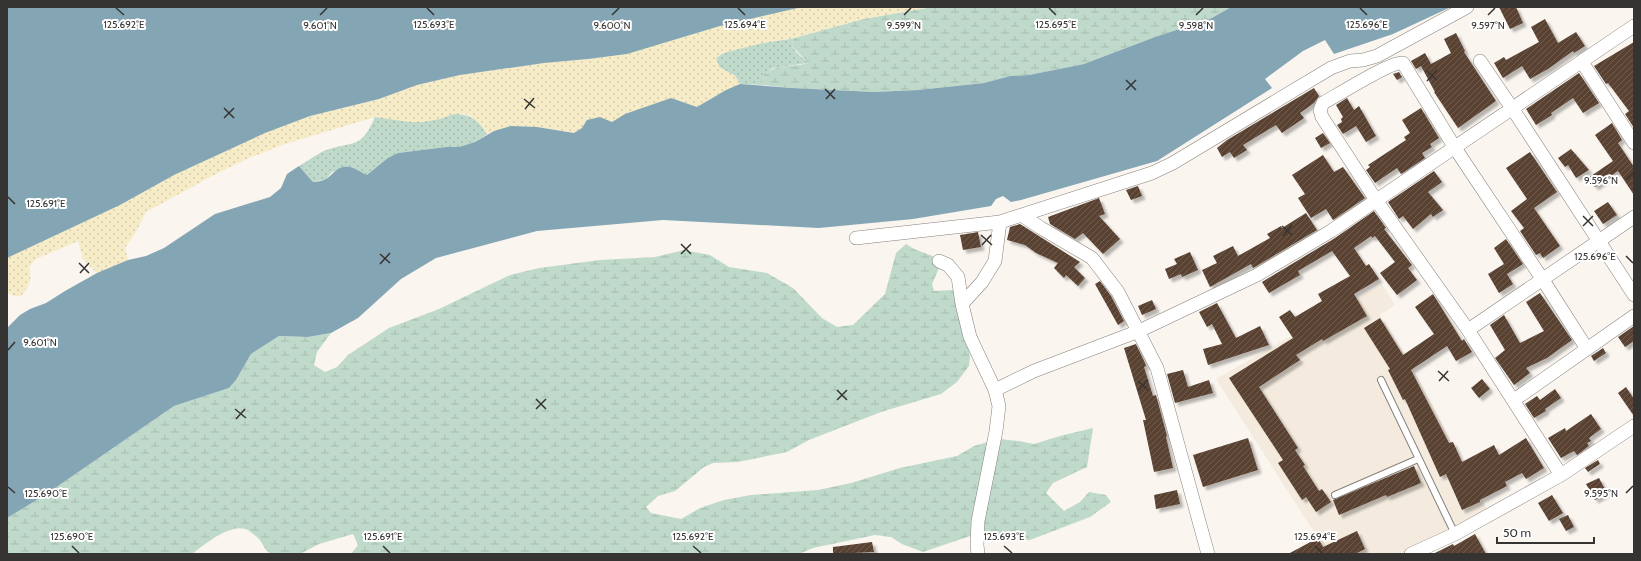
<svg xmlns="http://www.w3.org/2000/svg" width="1641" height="561" viewBox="0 0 1641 561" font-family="Cabin,sans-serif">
<defs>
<pattern id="grass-dots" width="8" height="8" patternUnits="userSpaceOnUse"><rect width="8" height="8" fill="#bfdacb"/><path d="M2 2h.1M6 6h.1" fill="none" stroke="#a5bcaf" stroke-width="1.8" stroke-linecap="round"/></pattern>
<pattern id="wetland-marsh" width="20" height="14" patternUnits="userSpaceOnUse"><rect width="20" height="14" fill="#bfdacb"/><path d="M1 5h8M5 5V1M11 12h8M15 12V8" fill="none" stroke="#a5bcaf"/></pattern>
<pattern id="sand-dots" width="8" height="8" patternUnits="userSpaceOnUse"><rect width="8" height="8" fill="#f6ecc7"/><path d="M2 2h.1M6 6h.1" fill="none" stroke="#d4cbab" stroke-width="1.8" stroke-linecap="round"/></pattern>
<pattern id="building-hatch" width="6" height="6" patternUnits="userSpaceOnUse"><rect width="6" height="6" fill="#5a4232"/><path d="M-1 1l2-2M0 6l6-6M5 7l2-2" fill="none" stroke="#6f5c4f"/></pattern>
<filter id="shadow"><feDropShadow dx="3.5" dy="3.5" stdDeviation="1" flood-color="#0004"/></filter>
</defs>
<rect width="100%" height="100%" fill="#faf5ef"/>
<!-- built -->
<path fill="#f4ebde" d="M1382,284L1395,305L1380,315L1408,360L1488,510L1452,531L1399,554H1328L1216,379Z"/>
<!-- grass -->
<path fill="url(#grass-dots)" d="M794,38L792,46L797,53L808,63L773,68L764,74L762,85L740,84L735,76L719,67L716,58C733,44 771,43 794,38Z
M453,114C470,114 478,119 487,134L475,142L459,147H446L398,153L367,175L359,172L352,167L332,172L326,179L313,182L299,166C308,161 319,152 329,149C357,141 361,148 375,117C407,120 421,125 453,114Z"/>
<!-- wetland -->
<path fill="url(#wetland-marsh)" d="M932,7H1231L1210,19L1155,37L1084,64L1029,75L1010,76L984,83L918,90L874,92L792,88L762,85L764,74C780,63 791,68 808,63L792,46L794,38L863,19Z
M906,244L914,249L935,257L939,268L932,284L934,291L953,290L965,327L970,357L969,366L957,382L941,394L881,412L809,440L787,452L738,462L713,463L704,467L675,491L658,496L646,507L651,513L681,519L700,508L724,500L751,495L818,490L851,483L900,468L957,456L974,446L998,439L1019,441L1034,444L1060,436L1093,428L1087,467L1053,483L1046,493L1064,511L1080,502L1089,492L1106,495L1111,502L1090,517L1030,540L998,539L976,534L923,552L902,544L891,537L875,535L813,548L799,554H351L358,545L353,534L319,544L300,554H272C265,552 263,543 258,538C254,535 250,530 245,529C229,524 204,545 192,554H7V518L45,495L174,406L229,388L236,380L251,354L279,336L308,337L331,333L317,352L314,365L325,372L337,367L348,355L389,328L439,309L510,275L539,268L600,260L655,257L684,250L710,255L729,267L767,273L793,288L822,318L837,327L853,325L885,294L896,253Z"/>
<!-- sand -->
<path fill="url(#sand-dots)" d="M802,7H932L863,19L794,38L763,43L723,53L716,58L719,67L735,76L740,84L726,90L697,107L671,98L612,122L600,118L574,133C545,128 515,121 487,134L483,127L475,120L466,114H453L440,119L424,122H409L375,117L285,144L249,158L214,175L146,212L137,230L125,248L128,260L97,273L83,259L78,241L36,259L29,267C32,280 30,286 21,296H14L7,293V258L120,205L174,175L265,133L310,116L379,99L417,85L460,75L544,63L588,59L627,54L720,26Z"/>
<!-- water -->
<path fill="#84a5b4" d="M7,7H802L720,26L627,54L588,59L544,63L460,75L417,85L379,99L310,116L265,133L174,175L120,205L7,258Z
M1231,7H1451L1393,34L1334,54L1325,40L1303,51L1265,79L1272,88L1157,161L1021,200L1011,202L1003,196L996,199L991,206L913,219L819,228L663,220L537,231L436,258L401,279L358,318L331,333L308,337L279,336L251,354L236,380L229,388L174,406L45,495L7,518V328L20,315L30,309L46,303L65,291L97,273L128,260L146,256L164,248L215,214L270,197L281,188L287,174L299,166L313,182C317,182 322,181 326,179C335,173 337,165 350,167C356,168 361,173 367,175L388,158L398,153L446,147H459L475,142L494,131L511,126L537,127L574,133L582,128L587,120L600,117L612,122L625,114L671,98L697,107L726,90L740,84L792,88L874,92L918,90L984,83L1010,76L1029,75L1084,64L1155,37L1210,19Z"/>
<!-- building -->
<path fill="url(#building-hatch)" filter="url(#shadow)" d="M1499,7H1516L1523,23L1510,29Z
M1545,19L1558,43L1576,32L1585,46L1574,53L1573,51L1548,69L1530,79L1522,66L1503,78L1494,63L1504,57L1506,60L1539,42L1531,27Z
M1456,33L1465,51L1464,52L1496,101L1458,128L1434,92H1435L1421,66L1416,69L1411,61L1425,53L1431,64L1451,53L1444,39Z
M1634,42V128L1625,114L1629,111L1608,83L1606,84L1594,66Z
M1399,72L1402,77L1397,80L1393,74Z
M1579,73L1599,103L1583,113L1573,98L1551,113L1552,115L1536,125L1526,109Z
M1314,88L1319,96L1314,103L1300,113L1304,118L1282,133L1276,125L1243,145L1247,150L1234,158L1230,152L1222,157L1217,148L1227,140Z
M1347,98L1354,110L1359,106L1376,136L1366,142L1356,126L1343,134L1337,125L1342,122L1341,119L1343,117L1336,105Z
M1421,108L1439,138L1430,144L1432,147L1422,153L1425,158L1401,174L1397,168L1375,183L1366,170L1370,167L1368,165L1406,140L1404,137L1410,133L1402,120Z
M1612,123L1622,140L1618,143L1634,167V195L1618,171L1595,187L1588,178L1613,161L1595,135Z
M1323,133L1330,143L1321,148L1315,138Z
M1571,149L1589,170L1576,178L1568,165L1565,167L1558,158Z
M1530,152L1557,192L1534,208L1560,246L1543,258L1540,253L1536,255L1520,231L1524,228L1511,211L1527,199L1506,168Z
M1323,155L1334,172L1343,167L1365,198L1333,220L1326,209L1311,218L1298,198L1305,194L1292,175Z
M1434,171L1442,182L1428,192L1443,210L1433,217L1431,214L1413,229L1403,216L1399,219L1388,202Z
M1138,186L1142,196L1131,200L1126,190Z
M1099,198L1105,214L1099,216L1120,239L1103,254L1083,233L1075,239L1050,224L1048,217Z
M1608,202L1617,215L1603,224L1594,211Z
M1374,211L1386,228L1384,229L1412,265L1408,268L1417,280L1397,295L1380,273L1395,262L1375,236L1372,238L1371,236L1354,248L1366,266L1369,264L1379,279L1354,294L1367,316L1323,341L1322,339L1296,355L1300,360L1259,387L1298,448L1295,450L1305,465L1303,466L1319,491L1322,489L1331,502L1316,512L1306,497L1302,500L1278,463L1283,460L1229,378L1293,338L1279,317L1290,310L1295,317L1322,301L1318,294L1350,276L1332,251L1298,271L1300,275L1269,293L1262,282L1335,238Z
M1306,213L1317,230L1253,268L1251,264L1210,287L1202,270L1217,263L1213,256L1233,246L1238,256L1270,238L1267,234L1281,226L1282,228Z
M1020,224L1080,262L1074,267L1085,278L1078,286L1066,275L1064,278L1054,268L1058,263L1036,253L1025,245L1007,240L1010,227Z
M978,232L981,247L963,250L960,235Z
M1506,239L1523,264L1507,274L1513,284L1499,293L1488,274L1504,264L1494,248Z
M1190,252L1198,270L1182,277L1181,274L1169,279L1165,269L1177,264L1174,259Z
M1100,281L1111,296L1124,321L1118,325L1095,284Z
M1540,293L1572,340L1547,358L1526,368L1530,373L1514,385L1495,358L1505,350L1490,325L1504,315L1520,343L1544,331L1526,302Z
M1433,294L1462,341L1464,339L1472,352L1456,361L1447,346L1411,370L1449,443L1453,442L1462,462L1494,445L1499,455L1526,438L1544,468L1526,479L1522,473L1505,482L1507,486L1480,500V502L1462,510L1446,474L1440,477L1405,399L1403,400L1388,370L1390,369L1364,328L1380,318L1403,355L1434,334L1415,307Z
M1152,300L1156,309L1142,315L1138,306Z
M1217,303L1236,338L1260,326L1269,345L1208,365L1203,349L1222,344L1212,324L1207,327L1199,312Z
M1634,326V341L1625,347L1618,337Z
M1136,344L1145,363L1146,366L1144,367L1153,396L1156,395L1167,436L1166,437L1173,468L1154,472L1143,420H1146L1124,348Z
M1603,348L1606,353L1594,361L1591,356Z
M1183,370L1188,387L1209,380L1213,393L1175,403L1167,374Z
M1482,379L1490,389L1479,398L1471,388Z
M1626,387L1634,399V416L1618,393Z
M1555,389L1561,398L1545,409L1546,411L1534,418L1525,404L1537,396L1540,400Z
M1591,414L1601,429L1589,438L1591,441L1587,443L1589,446L1577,455L1574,451L1561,458L1548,438L1565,428L1566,431Z
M1248,438L1258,470L1203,487L1193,455Z
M1598,460L1600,464L1588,472L1585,468Z
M1414,466L1421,483L1387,497L1386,495L1339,515L1333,500Z
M1599,478L1607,493L1595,500L1586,484Z
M1177,490L1180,504L1156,509L1154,495Z
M1552,495L1563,513L1549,521L1538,503Z
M1568,515L1574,527L1566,531L1559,519Z
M1357,531L1365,549L1355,554H1288L1318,538L1323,547Z
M1475,534L1486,554H1433L1453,544L1454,546Z
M872,542L874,552L833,554V547Z"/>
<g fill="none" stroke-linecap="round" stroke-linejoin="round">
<defs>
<path id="lane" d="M1381,380L1455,534
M1335,495L1418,459"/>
<path id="street" d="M1480,61L1512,108L1634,295
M1582,62L1634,143
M1023,216L1041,228L1092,258L1118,292L1157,368L1208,554
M856,238L1000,222L1152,173L1173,163L1331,68L1350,61L1363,60L1377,56L1467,7
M939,261L948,265L958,277L962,304L970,337L995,390L999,406L996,431L978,521L977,545L978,554
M962,304L982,282L995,261L1000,222
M1468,330L1634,217
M995,390L1034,371L1139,331L1257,275L1331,231L1634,26
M1514,400L1634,316
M1561,475L1468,330L1376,200L1322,117L1320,110L1323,103C1336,96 1393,60 1403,63L1455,148L1543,280L1587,349
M1411,554L1455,534L1561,475L1634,426"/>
</defs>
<!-- lane casing -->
<use href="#lane" stroke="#86817c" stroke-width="8"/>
<!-- street casing -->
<use href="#street" stroke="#86817c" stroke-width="14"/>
<!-- lane -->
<use href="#lane" stroke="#fff" stroke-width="6"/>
<!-- street -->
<use href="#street" stroke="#fff" stroke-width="13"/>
</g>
<!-- ticks -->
<path fill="none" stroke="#363432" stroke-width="1.5" d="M116,8L124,15M427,8L434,15M738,8L745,15M1049,8L1056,15M1360,8L1367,15M320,15L327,8M612,15L619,8M904,15L911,8M1196,15L1203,8M1488,15L1495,8M1427,71L1437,80M1126,80L1136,90M1427,81L1437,70M825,89L835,99M1126,90L1136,80M524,99L535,108M826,99L835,89M224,108L234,118M525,109L534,98M224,118L234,108M1626,180L1633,173M8,197L15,204M1583,216L1593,226M1282,226L1292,235M1583,226L1593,216M981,235L992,245M1283,236L1292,225M681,244L691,254M982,245L991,235M380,254L390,263M681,254L691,244M1626,256L1633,263M79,263L89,273M380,264L390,253M80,273L89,263M8,350L15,342M1438,371L1449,381M1138,381L1148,390M1439,381L1448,371M837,390L847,400M1138,391L1148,380M536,399L546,409M837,400L847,390M235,409L246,418M536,409L546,399M236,419L245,409M8,487L15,493M1626,493L1633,486M72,546L79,553M383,546L390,553M693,546L701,553M1004,546L1012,553M1315,546L1322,553"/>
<g font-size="10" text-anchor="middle" fill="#363432" stroke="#fff" stroke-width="4" stroke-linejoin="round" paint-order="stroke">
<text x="124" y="28">125.692°E</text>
<text x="434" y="28">125.693°E</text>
<text x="745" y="28">125.694°E</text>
<text x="1056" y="28">125.695°E</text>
<text x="1367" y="28">125.696°E</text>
<text x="320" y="29">9.601°N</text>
<text x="612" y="29">9.600°N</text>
<text x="904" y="29">9.599°N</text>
<text x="1196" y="29">9.598°N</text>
<text x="1488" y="29">9.597°N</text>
<text x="1601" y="184">9.596°N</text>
<text x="46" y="207">125.691°E</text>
<text x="1595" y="260">125.696°E</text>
<text x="40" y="346">9.601°N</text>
<text x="1601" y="497">9.595°N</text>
<text x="46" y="497">125.690°E</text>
<text x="72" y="540">125.690°E</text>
<text x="383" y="540">125.691°E</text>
<text x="693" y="540">125.692°E</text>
<text x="1004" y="540">125.693°E</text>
<text x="1315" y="540">125.694°E</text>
</g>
<!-- border -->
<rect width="1641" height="561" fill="none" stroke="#363432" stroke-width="16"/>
<!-- scale -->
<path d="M1497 537v6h97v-6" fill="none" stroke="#363432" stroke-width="2"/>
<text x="1503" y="537" font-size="12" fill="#363432" stroke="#ffffff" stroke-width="3" paint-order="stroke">50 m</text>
</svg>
